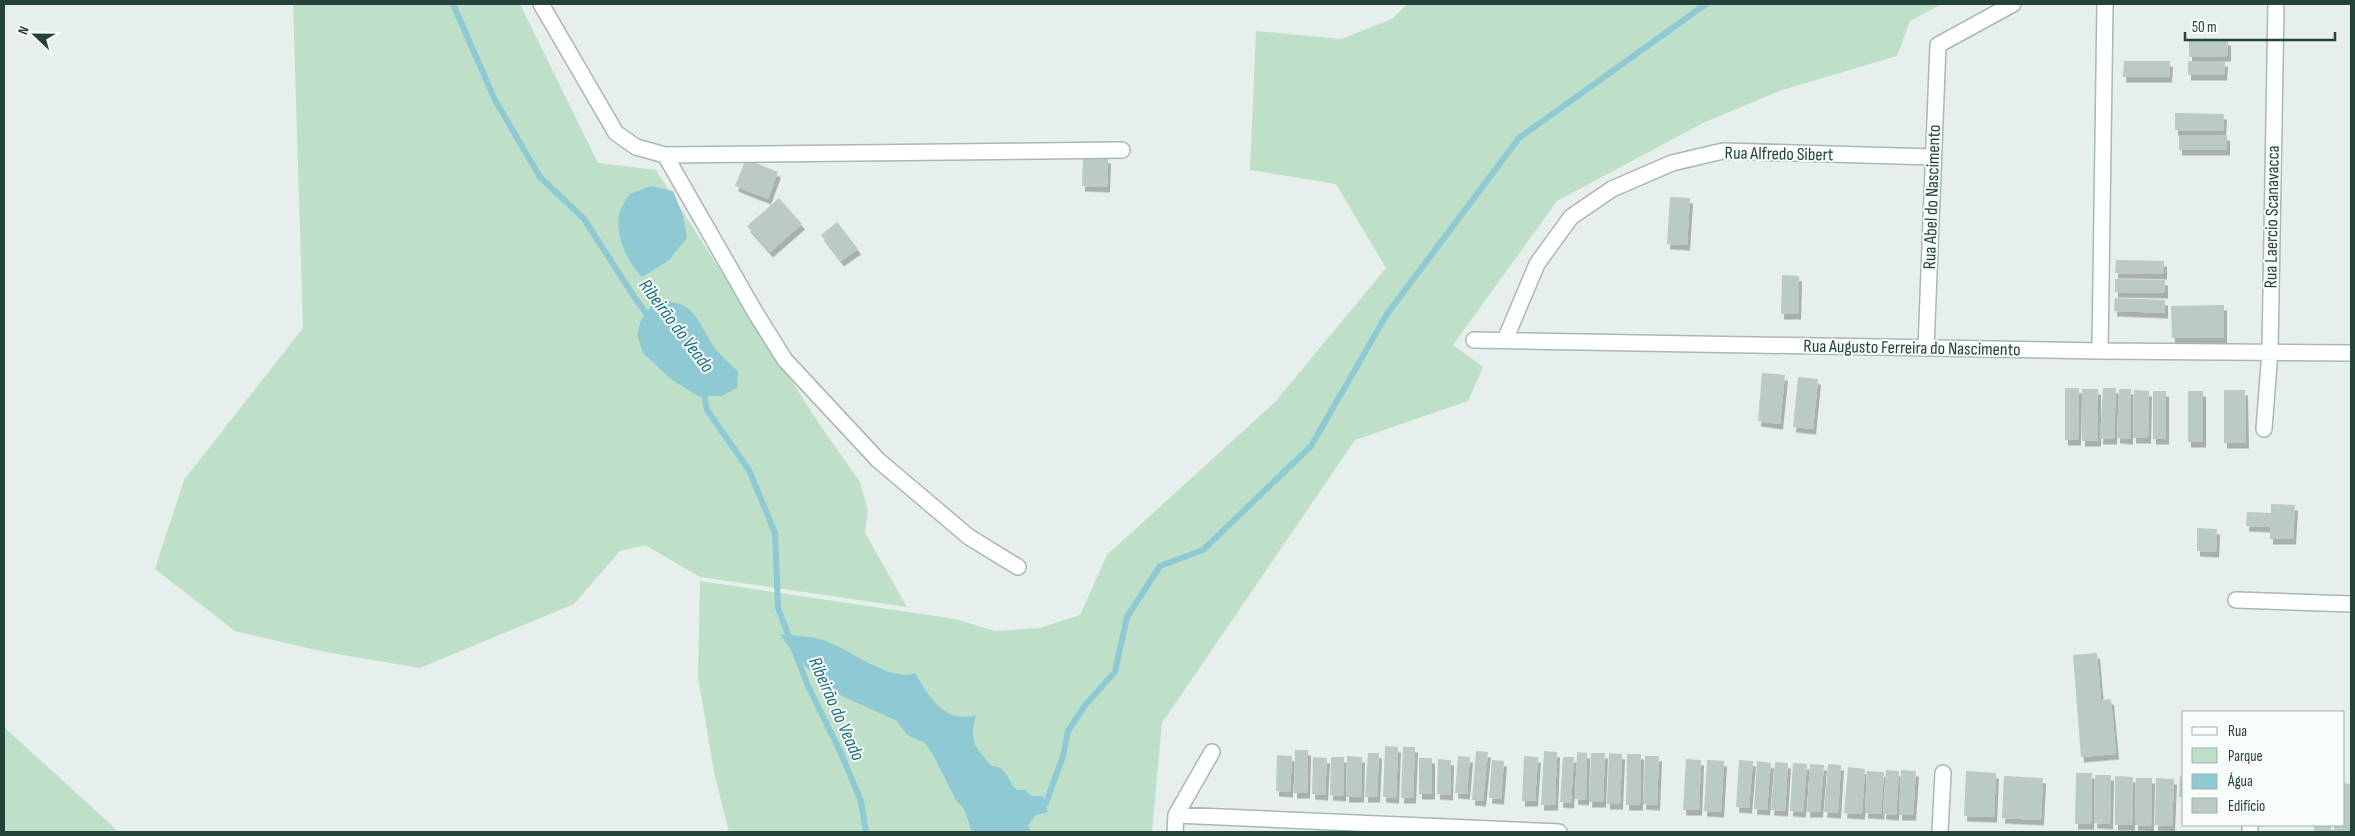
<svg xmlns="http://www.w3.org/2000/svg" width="2355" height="836" viewBox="0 0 2355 836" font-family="'Sofia Sans Condensed',sans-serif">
<defs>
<filter id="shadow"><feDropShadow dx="3" dy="5.5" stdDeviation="0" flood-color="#0004"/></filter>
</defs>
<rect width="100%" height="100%" fill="#e6efeb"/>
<!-- green -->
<path fill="#bfe0c8" d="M293,4H520L598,163L656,170L820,425L860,482L868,511L865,533L907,607L700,577L645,545L620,551L574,604L420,668L325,652L235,631L155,569L184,480L303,328Z
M1407,4H1942L1910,21L1897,56L1782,90L1703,123L1557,201L1453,345L1483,367L1468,401L1355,440L1162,723L1152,832H729L714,772L698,677L700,581L955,619L995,631L1040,628L1080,615L1107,555L1275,402L1386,268L1336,184L1250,170L1256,31L1341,39L1392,19Z
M4,727L119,832H4Z"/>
<!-- water -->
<path fill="#8ec9d4" d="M651,186L673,191L683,216L687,238L668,261L642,277C627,261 616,239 619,215C620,208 626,200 629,194Z
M656,300C694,302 694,314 711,342C718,354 728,362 738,371L737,388L722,396H698L672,380L643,353L637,335L641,320Z
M780,634C794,636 812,636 826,641C850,650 890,682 915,673C929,697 944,724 976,715C969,745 974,743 991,766C1007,765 1007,781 1017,790H1025L1032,796H1043L1048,812L1036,815L1028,825L1031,832H972L964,809L956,800L932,753L925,743L907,735L897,721L831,691L797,658Z"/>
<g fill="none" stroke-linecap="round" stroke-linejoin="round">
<!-- stream -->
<path stroke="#8ec9d4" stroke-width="6" d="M453,4L495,100L540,177L584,219L635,298L651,320
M703,390L707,410L749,470L775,533L778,608L808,686L840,751L861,801L866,832
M1040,807L1046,803L1063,756L1068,731L1086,704L1115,672L1127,617L1160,566L1203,550L1311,446L1387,314L1519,138L1706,4"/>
</g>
<!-- building -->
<path fill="#bbcac4" filter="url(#shadow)" d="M2228,40V56L2189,57V41Z
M2124,61H2170L2169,77H2123Z
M2188,61H2225L2224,75H2188Z
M2175,113L2224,114L2223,131L2175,130Z
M2179,135H2227V150H2179Z
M1083,157L1108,158L1107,187L1082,186Z
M746,159L778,172L768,199L735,186Z
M1670,197L1690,198L1687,245L1667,244Z
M779,198L802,224L770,252L747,226Z
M837,222L858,249L841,261L821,235Z
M2116,260L2164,261V274L2115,273Z
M1782,275L1799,276L1798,314H1781Z
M2115,279L2165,280V293L2115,292Z
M2115,298L2165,300V313L2114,311Z
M2224,305V338H2172L2171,306Z
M1762,373L1785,375L1780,424L1758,421Z
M1798,377L1818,379L1813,429L1793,427Z
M2065,388H2079L2078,440H2065Z
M2103,388H2116L2114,439H2100Z
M2082,389H2098V441H2082Z
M2119,389H2131L2130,439L2117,438Z
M2134,390L2149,391L2148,438H2133Z
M2224,390H2245L2246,443H2224Z
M2153,391H2166V439H2153Z
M2188,391H2203V442H2188Z
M2271,504L2295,505L2293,539H2270V527L2246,526L2247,512L2271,513Z
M2197,528L2217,529L2216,552L2197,551Z
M2097,653L2101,700L2111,699L2116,754L2081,757L2073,655Z
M1385,746L1398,747L1396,798L1383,797Z
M1403,747H1415L1413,798H1401Z
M1295,750H1308L1307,793H1294Z
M1476,751L1488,752L1483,801L1472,800Z
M1544,751L1557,752L1555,805H1541Z
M1577,752L1587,753L1586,800L1575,799Z
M1368,753H1379L1377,797H1365Z
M1591,753H1605L1603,802H1589Z
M1609,753L1622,754L1620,804H1607Z
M1627,754H1641L1640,805H1626Z
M1277,755L1292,756L1290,792L1276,791Z
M1347,756L1362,757L1361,797H1346Z
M1458,756L1470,757L1467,794L1455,793Z
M1524,756L1538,757L1535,801H1522Z
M1645,756H1659L1657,805L1643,804Z
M1313,757L1327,758L1325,795L1312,794Z
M1331,757H1344L1343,796L1330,795Z
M1563,757H1574L1571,803L1560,802Z
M1419,758H1432V794H1419Z
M1438,759L1451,760L1450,795L1437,794Z
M1686,759L1701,760L1699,810H1683Z
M1492,760L1504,761L1501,799L1489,798Z
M1707,760L1724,761L1721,812L1704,811Z
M1739,760L1753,761L1749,808L1736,807Z
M1757,761L1771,763L1767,810L1754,809Z
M1775,762L1788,763L1785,811L1771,810Z
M1793,763L1807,764L1803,812L1790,811Z
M1810,764L1824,765L1820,812H1807Z
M1828,764L1841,765L1838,813L1824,812Z
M1848,767L1865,769L1862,814L1844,813Z
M1886,770L1899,771L1896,815L1883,814Z
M1901,770L1916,771L1913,815H1899Z
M1867,771L1884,772L1881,814L1865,813Z
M1966,771L1996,773L1994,817L1964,816Z
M2076,773H2092L2091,824H2075Z
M2095,775H2111L2110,824L2094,823Z
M2004,776L2043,778L2041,820L2002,818Z
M2115,776L2133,777L2132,825H2115Z
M2180,776H2184V797H2179Z
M2136,778H2152L2151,826L2135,825Z
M2156,778L2174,779L2172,826L2155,825Z
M2344,783L2351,784V832H2334V825H2344Z
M2314,825H2331V832H2314Z"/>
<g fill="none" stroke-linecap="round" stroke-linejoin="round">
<defs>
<path id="minor" d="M541,4L616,133L636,147L665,155L1122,150
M665,155L755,312L785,360L878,460L969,537L1018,567
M1474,340L2100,351L2351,353
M1505,340L1537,264L1571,217L1612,189L1672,163L1723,151L1933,157
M1926,348L1938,45L2013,4
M2100,351L2105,4
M2264,429L2270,351L2276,4
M2236,600L2351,604
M1176,815L1559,832
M1175,832L1176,815L1212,752
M1940,832L1943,773
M2250,832V825"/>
</defs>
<!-- minor casing -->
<use href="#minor" stroke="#a8b8b2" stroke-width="18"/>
<!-- minor -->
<use href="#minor" stroke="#fff" stroke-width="15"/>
</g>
<g text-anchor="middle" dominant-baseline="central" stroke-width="4" stroke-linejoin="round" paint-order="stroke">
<!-- street labels -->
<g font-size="18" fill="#24423a" stroke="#f7fbf9">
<text transform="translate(1779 154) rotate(1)">Rua Alfredo Sibert</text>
<text transform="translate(1932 197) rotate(-88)">Rua Abel do Nascimento</text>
<text transform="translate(2272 217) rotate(-89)">Rua Laercio Scanavacca</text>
<text transform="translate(1912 348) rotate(1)">Rua Augusto Ferreira do Nascimento</text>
</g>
<!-- water labels -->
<g font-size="19" font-style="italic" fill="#1c6f80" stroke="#f7fbf9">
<text transform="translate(676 326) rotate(53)">Ribeirão do Veado</text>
<text transform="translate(836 709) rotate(66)">Ribeirão do Veado</text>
</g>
</g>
<!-- border -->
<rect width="2355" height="836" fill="none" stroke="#24423a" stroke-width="10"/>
<!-- legend -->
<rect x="2182" y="711" width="162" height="115" fill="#f7fbf9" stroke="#a3b1ad"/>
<rect x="2192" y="727" width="25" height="8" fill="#ffffff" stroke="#a3b1ad"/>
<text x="2228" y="736" font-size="15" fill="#24423a">Rua</text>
<rect x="2192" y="748" width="25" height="15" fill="#bfe0c8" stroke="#a3b1ad"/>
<text x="2228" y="761" font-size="15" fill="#24423a">Parque</text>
<rect x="2192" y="774" width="25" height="15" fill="#8ec9d4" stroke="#a3b1ad"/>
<text x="2228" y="786" font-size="15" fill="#24423a">Água</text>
<rect x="2192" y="798" width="25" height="15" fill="#bbcac4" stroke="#a3b1ad"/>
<text x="2228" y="811" font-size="15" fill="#24423a">Edifício</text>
<!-- north arrow -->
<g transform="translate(35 35) rotate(292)" stroke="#f7fbf9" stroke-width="4" paint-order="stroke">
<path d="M0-4L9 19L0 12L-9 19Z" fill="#24423a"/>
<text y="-8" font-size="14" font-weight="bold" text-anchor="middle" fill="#24423a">N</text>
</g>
<!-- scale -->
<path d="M2185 32v8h150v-8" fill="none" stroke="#24423a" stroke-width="2.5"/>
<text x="2192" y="32" font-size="15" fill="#24423a" stroke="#f7fbf9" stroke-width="4" paint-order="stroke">50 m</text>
</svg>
